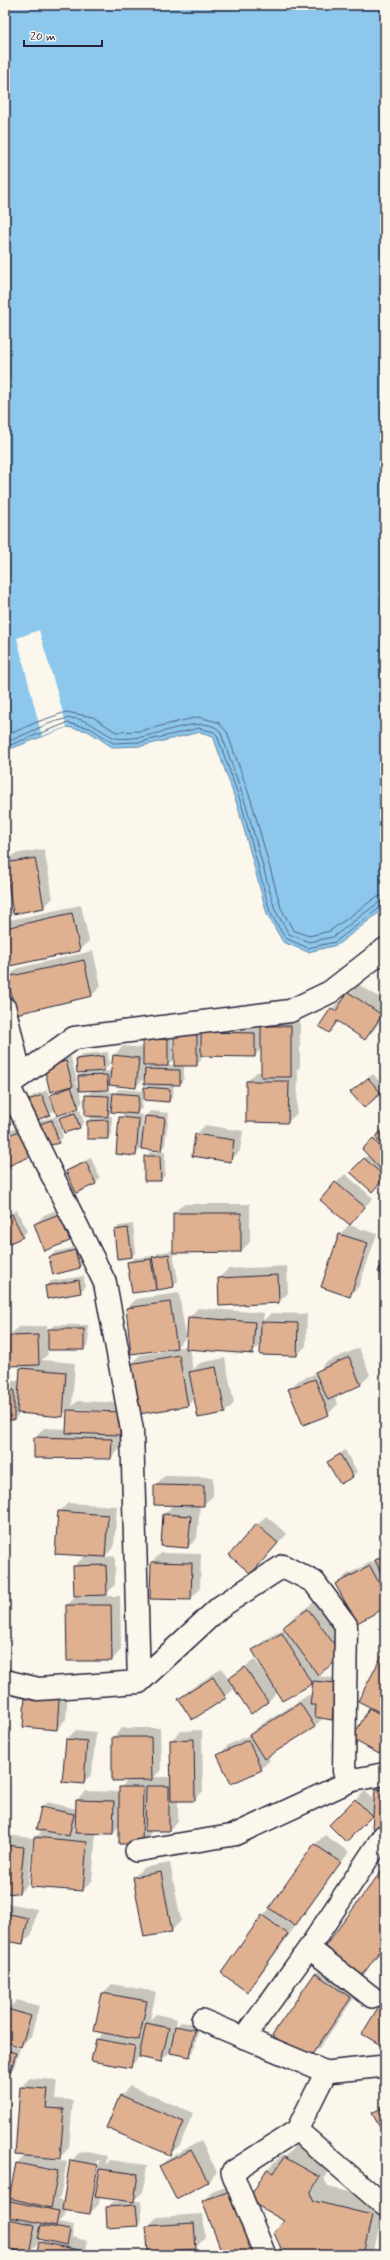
<svg xmlns="http://www.w3.org/2000/svg" width="390" height="2260" viewBox="0 0 390 2260" font-family="Mynerve,sans-serif">
<rect width="100%" height="100%" fill="#fbf7ec"/>
<filter id="ink" filterUnits="userSpaceOnUse"><feTurbulence type="fractalNoise" baseFrequency=".025" numOctaves="2"/><feDisplacementMap in="SourceGraphic" scale="8" xChannelSelector="R" yChannelSelector="G"/><feConvolveMatrix kernelMatrix="1 2 1 2 8 2 1 2 1" color-interpolation-filters="sRGB"/></filter>
<g filter="url(#ink)">
<!-- water -->
<path fill="#8dc7ec" stroke="#6285a5" d="M5,5H385V908L337,945L308,952L283,942L267,914L238,807L213,736L200,732L142,746L112,747L88,731L67,727L5,751Z"/>
<!-- pier -->
<path fill="#fbf7ec" d="M39,630L67,727L42,736L17,638Z"/>
<!-- shadow -->
<path fill="#0003" fill-rule="evenodd" d="M44,849L53,898L44,907L14,913L5,864L14,854Z
M81,905L89,941L79,950L5,966V921Z
M93,951L101,986L92,995L17,1013L8,977L18,968Z
M358,984L385,1001V1013L375,1029L365,1038L339,1021L329,1032L332,1009L341,999L344,1001Z
M300,1017V1067L295,1072H298L297,1113L288,1122L247,1081L257,1072H262V1048L255,1056L201,1055V1060L197,1065H184V1079L179,1084H174L173,1096L169,1101L145,1088L150,1083L146,1077L135,1087L112,1084L107,1089H101V1091L113,1092V1095L119,1089L143,1091L142,1108L136,1114L143,1115L142,1132H144L146,1116L150,1111L169,1113L165,1145L160,1150L141,1148L136,1154L120,1118L126,1112L112,1111L107,1116H112V1133L107,1138L88,1121L93,1115L86,1096L93,1090L80,1076L84,1072L77,1059L82,1054L108,1052L109,1065L103,1071H112L114,1055L123,1046L144,1048V1040L172,1035L173,1060L167,1065H175V1033ZM146,1065H151L146,1070Z
M71,1057L77,1081L76,1082L83,1102L78,1107L51,1095L57,1090L50,1063Z
M373,1074L385,1088L380,1093L356,1087Z
M47,1090L54,1110L50,1114L35,1120L37,1125L42,1120L57,1116L63,1137L58,1142L44,1146L10,1164L12,1168L5,1174V1133L34,1119L27,1101L32,1096Z
M80,1109L84,1123L79,1127L60,1119L65,1114Z
M205,1125L243,1131L240,1151L230,1161L196,1135Z
M385,1129V1177L372,1190L352,1172L369,1154V1144Z
M150,1152H165V1175L160,1180L145,1157Z
M91,1158L100,1178L96,1183L76,1192L68,1171L72,1167Z
M345,1174L373,1198L350,1223L336,1183Z
M183,1204H250V1242L241,1251L173,1252L178,1281L173,1286H158L155,1289L128,1263L133,1258L155,1256L158,1253L174,1250V1213Z
M68,1205L78,1231L69,1240L35,1224L44,1215Z
M17,1210L27,1231L23,1236L5,1241V1216Z
M133,1224L136,1252L131,1257L115,1231L119,1226Z
M349,1225L377,1234L359,1286L350,1295L340,1234Z
M80,1246L84,1262L79,1267L50,1257L55,1252Z
M287,1266L288,1293L279,1302L219,1278L228,1269Z
M84,1276L85,1287L80,1292L46,1286L51,1281Z
M179,1293L186,1338L175,1348L187,1346L189,1318L198,1308L264,1313L263,1321L271,1313L307,1314L306,1346L297,1355L261,1344L252,1353L189,1348L193,1370L200,1363L225,1358L234,1403L225,1412L199,1417L195,1398L188,1405L140,1413L131,1364L140,1355L163,1351L127,1308L136,1299Z
M54,1325H88L89,1344L84,1349H47L48,1354L42,1360L75,1363L72,1406L78,1401L130,1403L129,1425L120,1433V1449L111,1458L35,1438L44,1428L67,1429L68,1410L62,1416L21,1412L14,1419H5V1381H20L21,1368L26,1364L9,1336L18,1327L47,1326V1332ZM76,1409L126,1412V1414L76,1411Z
M359,1348L370,1375L361,1384L334,1396L338,1404L328,1414L289,1389L299,1380L317,1373L326,1362Z
M345,1450L357,1472L352,1476L328,1462Z
M165,1476L213,1477V1496L203,1505H200L197,1538L188,1547L164,1514L174,1504L155,1485Z
M68,1503L117,1506L114,1547L104,1557L115,1556V1585L104,1596H120L121,1650L112,1660L67,1605L78,1595L74,1566L84,1557L90,1555L59,1512Z
M266,1516L287,1534L260,1563L257,1525Z
M385,1552V1607L337,1584L346,1575L379,1558Z
M161,1553L201,1554L200,1589L190,1599L152,1562Z
M317,1600L351,1646L319,1672L318,1676L341,1679L336,1714L331,1719L323,1718L315,1726L268,1755L270,1760L261,1769L219,1755L228,1745L250,1735L259,1726L310,1694L312,1698L314,1680L311,1684L277,1692L268,1702L251,1713L235,1688L225,1697L179,1699L189,1690L222,1668L229,1679L255,1659L266,1676L268,1675L254,1651L263,1641L285,1628L284,1627L293,1617Z
M385,1652V1746L378,1753L370,1709Z
M68,1690L66,1719L57,1729L26,1697ZM33,1696L64,1699V1701L33,1698Z
M122,1728H160L161,1770L154,1777H172L171,1740L181,1731L202,1730L203,1791L194,1800H178V1821L169,1830H151V1833L142,1843L120,1825L113,1833H96L92,1881L83,1890L35,1838L43,1830L37,1829L42,1807L47,1802L77,1809V1800L86,1791L120,1792V1788L129,1779L113,1737ZM75,1821H76V1831H73Z
M76,1730L96,1732L92,1774L83,1783L67,1739Z
M385,1781V1828L374,1813L346,1841L330,1825L365,1791L375,1801L376,1790Z
M5,1835L33,1838L28,1884L19,1893L5,1892Z
M325,1835L349,1852L256,1981L247,1991L263,1916L270,1908L315,1844Z
M170,1863L181,1921L171,1931L134,1877L143,1868Z
M385,1868V1947L361,1975Z
M7,1903L37,1909L32,1934L23,1943L5,1940Z
M328,1962L362,1986L321,2046L308,2058L315,1974Z
M112,1984L156,1992L150,2020L156,2014L177,2019L176,2027L181,2022L199,2025L194,2051L189,2056L172,2050L161,2061L140,2056L130,2067L97,2039L104,2032L103,1993Z
M17,2000L39,2006L31,2036L21,2046L5,2041V2019L8,2009Z
M5,2044L20,2048L14,2067L9,2072L5,2070Z
M30,2078L57,2080L55,2099L73,2100L69,2148L60,2157L46,2158L67,2162L60,2197L57,2200L64,2201L71,2161L81,2151L107,2156L106,2165L110,2160L147,2165L143,2192L133,2201H141L142,2220L137,2225L107,2207L112,2202L130,2200L100,2197L99,2204L90,2213L66,2209L65,2216L58,2222L74,2225L72,2237L88,2241L85,2255H5L6,2200L10,2196L17,2163L26,2155L16,2154L21,2087ZM98,2160H100L93,2204H91ZM39,2239H43L38,2251L31,2250L38,2243Z
M130,2086L193,2113L180,2145L170,2154L121,2095Z
M385,2102V2135L374,2113Z
M201,2141L217,2172L208,2182L176,2197L160,2166L170,2157Z
M299,2143L333,2163L324,2178L328,2187L385,2200L373,2255H285V2220L267,2169L282,2155L285,2157Z
M242,2181L224,2255L203,2202L212,2192Z
M203,2214L205,2238L195,2248L147,2227L157,2217Z"/>
<g fill="none" stroke-linecap="round" stroke-linejoin="round">
<!-- shore -->
<path stroke="#4d6482" stroke-width="1" d="M5,736L37,722L66,712L93,717L116,732L140,731L198,717L218,722L227,732L252,803L281,908L293,930L309,936L330,931L375,898L385,895
M5,742C26,736 44,723 65,719C84,715 98,730 113,737C119,740 133,738 140,737C160,735 209,712 221,733L246,805L275,910L289,934L309,942L333,937L378,903L385,901
M5,747L67,723L90,728L113,743L141,742L199,728L214,732L217,735L242,806L270,912L285,938L308,948L335,942L381,907L385,906"/>
</g>
<!-- building -->
<path fill="#e0b191" stroke="#22223b" d="M35,858L44,908L13,914L5,863Z
M72,913L80,951L5,967V928Z
M84,960L92,996L16,1014L7,977Z
M348,992L382,1015L365,1040L337,1021L329,1033L319,1026L331,1008L336,1011Z
M261,1026H291V1077H261Z
M174,1032H197V1066H174Z
M201,1032L255,1033V1057L201,1056Z
M168,1039V1066H143V1040Z
M113,1055L139,1058L136,1088L109,1085Z
M103,1056L104,1071L77,1073L76,1059Z
M66,1061L73,1086L50,1092L44,1067Z
M145,1069L180,1070V1085L144,1084Z
M107,1075L108,1090L79,1091L78,1076Z
M368,1078L381,1093L364,1108L350,1092Z
M246,1081H289L288,1123L246,1122Z
M71,1087L79,1108L57,1116L50,1095Z
M144,1087L170,1089L169,1102L144,1100Z
M113,1093L139,1095L137,1114L111,1112Z
M42,1095L50,1115L34,1121L26,1101Z
M85,1095L109,1096L108,1117L85,1116Z
M75,1113L80,1128L64,1133L59,1118Z
M145,1116L165,1118L161,1151L141,1149Z
M119,1117L139,1119L136,1156L116,1154Z
M52,1120L59,1143L43,1147L36,1125Z
M108,1120V1139H87V1121Z
M25,1128L36,1154L8,1166L5,1160V1137Z
M385,1128V1148L375,1137Z
M195,1134L234,1140L231,1162L192,1156Z
M373,1139L385,1152V1174L362,1149Z
M144,1156H160L161,1181H144Z
M364,1158L385,1177L372,1192L350,1172Z
M86,1162L96,1184L76,1193L66,1171Z
M335,1182L365,1207L350,1225L320,1200Z
M173,1213H241V1252L173,1253Z
M12,1214L23,1237L8,1244L5,1237V1218Z
M59,1214L70,1241L44,1251L34,1224Z
M128,1228L132,1257L117,1259L114,1230Z
M339,1234L368,1243L350,1297L321,1287Z
M75,1250L80,1268L53,1275L49,1257Z
M169,1254L174,1287L158,1290L152,1257Z
M385,1256V1275L378,1272Z
M151,1259L156,1290L132,1293L127,1262Z
M278,1275L279,1303L219,1306L218,1278Z
M79,1280L81,1293L47,1299L45,1286Z
M170,1302L177,1348L131,1354L126,1308Z
M188,1317L255,1322L253,1354L186,1349Z
M261,1322L298,1323L297,1356L260,1355Z
M48,1329H84V1350H48Z
M38,1335L39,1365L9,1366L8,1336Z
M179,1355L188,1406L139,1414L130,1364Z
M349,1357L361,1385L328,1400L315,1372Z
M216,1367L225,1413L198,1418L189,1372Z
M20,1368L66,1372L63,1417L17,1413Z
M315,1379L329,1415L303,1425L288,1389Z
M5,1390H14V1420H5Z
M67,1410L121,1412L120,1435L66,1433Z
M34,1437L112,1439L111,1459L34,1458Z
M340,1454L353,1477L340,1484L327,1462Z
M154,1485L204,1486V1506L154,1505Z
M58,1511L108,1515L105,1557L55,1554Z
M163,1514L191,1516L188,1548L161,1546Z
M256,1524L278,1543L251,1574L229,1555Z
M385,1556V1582L375,1560Z
M151,1562L192,1563L191,1600L150,1599Z
M106,1565L107,1595L74,1596L73,1566Z
M370,1566L385,1594V1608L357,1623L335,1584Z
M66,1605H111L112,1661H67Z
M308,1609L343,1656L318,1675L283,1627Z
M282,1633L312,1684L282,1701L252,1650Z
M385,1650V1715L358,1701Z
M245,1667L268,1702L251,1714L228,1679Z
M213,1677L226,1698L192,1720L178,1699Z
M313,1681L336,1683L332,1720L315,1717L316,1705H310Z
M25,1697L59,1699L57,1730L23,1727Z
M300,1703L315,1727L264,1759L249,1735Z
M369,1708L385,1717V1743L379,1754L352,1739Z
M112,1737H151L152,1780L112,1781Z
M66,1739L87,1741L84,1784L62,1782Z
M194,1739L195,1801H171L170,1740Z
M248,1740L262,1770L231,1784L217,1755Z
M146,1786H169V1831H145Z
M119,1787H143L142,1844H119Z
M375,1789L385,1790V1829L372,1828Z
M355,1799L372,1816L346,1842L329,1825Z
M76,1800L114,1801L113,1834L75,1833Z
M41,1807L74,1814L69,1836L36,1829Z
M34,1837L87,1842L83,1891L30,1887Z
M314,1844L341,1862L295,1926L269,1908Z
M5,1845L24,1847L19,1894L5,1893Z
M385,1866V1944L361,1977L323,1949Z
M161,1872L172,1932L144,1937L133,1877Z
M5,1913L28,1918L23,1944L5,1941Z
M262,1915L288,1934L247,1992L221,1973Z
M315,1973L351,1998L308,2060L272,2035Z
M102,1993L147,2001L139,2040L94,2031Z
M385,1996V2046L384,2047L362,2034Z
M7,2009L31,2016L21,2047L5,2042Z
M146,2023L169,2028L161,2062L139,2057Z
M175,2026L195,2030L190,2057L170,2053Z
M96,2039L135,2046L131,2068L91,2061Z
M5,2050L16,2053L10,2073L5,2071Z
M20,2087L48,2089L46,2108L64,2109L60,2159L15,2155Z
M120,2095L184,2122L170,2155L106,2128Z
M385,2106V2137L372,2113Z
M191,2150L208,2182L176,2199L159,2166Z
M284,2157L320,2177L310,2193L314,2201L372,2215L363,2255H284L274,2233L284,2221L248,2200L267,2169L274,2173Z
M70,2160L98,2165L90,2214L62,2210Z
M16,2163L58,2171L51,2208L9,2198Z
M100,2169L138,2174L134,2202L95,2197Z
M233,2190L258,2255H223L202,2201Z
M5,2200L59,2211L56,2226L5,2216Z
M136,2205L138,2226L107,2228L106,2207Z
M5,2218L35,2225L29,2253L5,2248Z
M194,2223L196,2249L148,2252L146,2226Z
M41,2225L70,2230L67,2245L38,2239Z
M39,2242L79,2250L78,2255H36Z"/>
<g fill="none" stroke-linecap="round" stroke-linejoin="round">
<defs>
<path id="minor" d="M5,1008L21,1076
M136,1851L234,1835L353,1780
M309,1948L372,1997
M202,2020L326,2072
M244,2038L309,1948L383,1836
M385,2066L326,2072L297,2130L385,2206
M265,2255L232,2172L297,2130"/>
<path id="tertiary" d="M5,1681L38,1689L139,1682L220,1607L283,1566L314,1582L346,1625L344,1771L353,1780L385,1774
M139,1682L132,1430L105,1283L8,1085L74,1038L290,1011L330,992L385,949"/>
</defs>
<!-- minor casing -->
<use href="#minor" stroke="#22223b" stroke-width="24"/>
<!-- tertiary casing -->
<use href="#tertiary" stroke="#22223b" stroke-width="25"/>
<!-- minor -->
<use href="#minor" stroke="#fbf7ec" stroke-width="21"/>
<!-- tertiary -->
<use href="#tertiary" stroke="#fbf7ec" stroke-width="22"/>
</g>
</g>
<!-- margin -->
<rect width="390" height="2260" fill="none" stroke="#fbf7ec" stroke-width="20"/>
<rect x="10" y="10" width="370" height="2240" fill="none" stroke="#22223b" stroke-width="1.5" filter="url(#ink)"/>
<!-- scale -->
<path d="M24 40v6h78v-6" fill="none" stroke="#22223b" stroke-width="2"/>
<text x="30" y="40" font-size="12" fill="#22223b" stroke="#fbf7ec" stroke-width="3" paint-order="stroke">20 m</text>
</svg>
